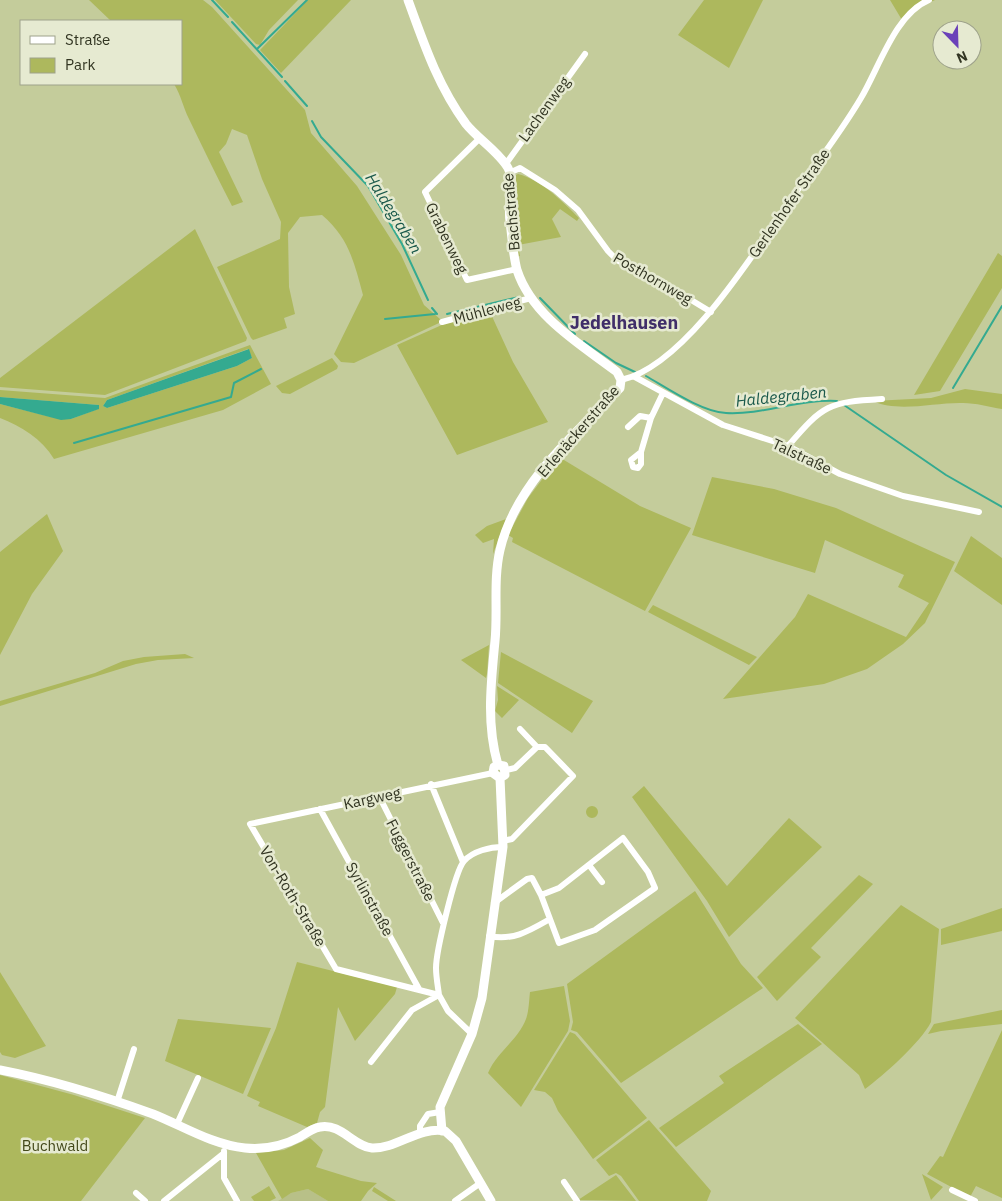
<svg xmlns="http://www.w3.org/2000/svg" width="1002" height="1201" viewBox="0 0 1002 1201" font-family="'IBM Plex Sans',sans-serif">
<rect width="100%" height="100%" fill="#c4cc9b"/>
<!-- built -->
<path fill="#b8c088" d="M308,1189L328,1201H278L291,1193Z"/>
<!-- green -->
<path fill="#adb85d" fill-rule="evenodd" d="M89,0H203L212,7L305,110L311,133L357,186L401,255L424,305L440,319L439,323L354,363L341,362L334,354L363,295C354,262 349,238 322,215L300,217L288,233L289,287L295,314L284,318L287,328L253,340L251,338L217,267L280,239L281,222L262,179L247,135L232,129L226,144L219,152L243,202L232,206C217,177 203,148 189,119C183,107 181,95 174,84H181V21H111Z
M215,0H298L269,30L260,45L256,44Z
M308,0H351L281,73L260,50Z
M704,0H763L729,68L678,35Z
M890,0H935L920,7L902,20Z
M518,174C542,180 563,202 579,218L577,221L560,209L552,219L561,237L518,245L520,256L517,257L512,217L514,176Z
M195,229L247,338L246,341L105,395L0,387V378Z
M998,253L1002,256V288L940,391L914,395Z
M490,312L513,362L548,422L457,455L397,345L444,324Z
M250,345L271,384L223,410L54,459C42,439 21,426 0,418V404L51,417L71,419L98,409L99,405L0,397V390L105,398ZM248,349L252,358L237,366L107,408L103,406L107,400Z
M332,358L338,366L337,369L290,394L282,393L276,386Z
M965,389L1002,394V409C989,407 976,403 963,403C936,402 898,413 873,401L931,398Z
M559,457L640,506L691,528L645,611L512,542L513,538L508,535L528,498Z
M712,477L774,489L836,508L955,562L925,623L903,644L867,669L824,684L723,699L795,617L808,594L906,637L929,603L898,587L904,575L825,540L815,573L692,535Z
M47,514L63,551L32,594L0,655V552Z
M506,519L493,554L494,539L483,543L475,535L487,526Z
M971,536L1002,558V605L954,571Z
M653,605L757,657L749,665L648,612Z
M489,645L487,674L486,678L461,660Z
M501,652L593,701L572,733L498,683Z
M185,654L194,658L158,660L136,664L0,706V701L95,673L123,661L144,657Z
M497,686L519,700L502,718L495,711L498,700Z
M644,786L727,886L789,818L822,847L729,937L707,901L632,797Z
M586 812a6 6 0 1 1 12 0a6 6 0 1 1-12 0Z
M859,875L873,884L811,948L821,957L777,1001L757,977Z
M695,891L741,964L763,988L621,1083L577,1032L571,1030L573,1022L567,984Z
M901,905L939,929L931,1022C921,1042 884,1075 865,1089L859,1075L795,1018Z
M1002,908V931L941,945V929Z
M297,962L397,987L395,994L355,1041L338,1007L325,1107L320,1112L317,1123L307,1127L258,1106L260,1102L247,1096L276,1028Z
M0,972L46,1046L15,1058L2,1055L0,1052Z
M564,986L570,1021L568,1031L521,1107L488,1073C497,1052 518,1040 526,1019C529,1011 529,1000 530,992Z
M1002,1010V1024L941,1031L928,1034L934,1024Z
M178,1019L271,1028L243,1094L165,1061Z
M798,1024L822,1044L676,1147L659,1128L724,1083L719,1076Z
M1002,1030V1198L976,1186L970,1197L927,1174L940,1156L943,1157Z
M570,1032L575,1034L647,1118L593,1159L558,1111L552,1098L545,1092L534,1090Z
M0,1075L74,1095L145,1118L81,1201H0Z
M649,1120L705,1184L711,1191L707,1201H639L621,1176L616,1173L609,1176L596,1160Z
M310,1138L323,1150L316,1167L361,1181L377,1183L368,1191L361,1201H328L308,1189L291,1193L282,1199L256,1153L284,1150Z
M922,1174L943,1187L931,1200Z
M616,1175L636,1201L578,1200Z
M269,1186L276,1198L270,1201H254L251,1197Z
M374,1187L396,1201H388L372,1191Z"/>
<!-- water -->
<path fill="#34aa90" d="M249,349L252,358L237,366L107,408L103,406L107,400Z
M0,397L99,405V409L71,419L61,420L0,404Z"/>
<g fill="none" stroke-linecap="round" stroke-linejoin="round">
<!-- stream -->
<path stroke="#34aa90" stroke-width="2" d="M212,0L228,17
M232,22L282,77
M257,49L307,0
M285,81L307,106
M312,121L321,137L368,186L402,244L428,300
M540,298L575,334
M432,308L437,314
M447,314L519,297
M385,319L435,314
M584,341L616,363L635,372
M646,376C667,388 702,412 726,413C763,415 799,399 837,401
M953,388L1002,306
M844,405L946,475L1002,507
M74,443L231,397L234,383L261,369"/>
<!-- street -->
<path stroke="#fff" stroke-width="6" d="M480,138L425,192L467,280L517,269
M505,165L585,54
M509,173L520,168L555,190L578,210L608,251L617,260L678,292L711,312
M442,322L531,298
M635,377L723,425L788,446L840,474L903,496L979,512
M621,380C686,366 757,248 794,195C817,163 841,132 861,98C879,68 895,14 929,0
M628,427L640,416L651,418
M788,446C823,405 828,402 882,399
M641,452V464L638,468L633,467L631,460L641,452L651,418L663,393
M520,729L537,747
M431,784L463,862
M379,796L443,923
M320,809L419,989
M623,838L648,872L655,888L595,930L559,943L541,895L559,888Z
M503,841L512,839L573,776L545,747H537L515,768L506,770
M589,865L602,882
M494,903L527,879L532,878L541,895
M489,936C513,941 529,931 550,919
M472,1034L448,1011L439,995L336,969L250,824L493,773
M371,1062L412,1010L439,995C438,987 436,977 436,968C436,952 455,871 464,861C473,851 490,847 503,847
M117,1102L134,1049
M177,1124L198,1078
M420,1133V1126L428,1114L440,1112
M224,1151V1178L237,1201
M564,1182L577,1201
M952,1190L975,1201
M136,1193L145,1201
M164,1201L224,1153
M455,1201L479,1184"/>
<!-- secondary -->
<path stroke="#fff" stroke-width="9" d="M408,0C424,44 438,86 466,124C477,138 500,153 508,168C516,183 507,205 510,221C512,237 513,255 517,270C532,316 580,344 617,372L621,380L620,388C575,433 515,485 500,550C493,580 498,611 495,641C491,683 486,724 498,765
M498,765L504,766L505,775L500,778
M498,765L494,767L493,773L500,778
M0,1070C52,1080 103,1096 153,1114C183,1126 213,1145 245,1148C265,1150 283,1146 300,1137C306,1133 313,1128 320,1127C341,1123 353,1146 372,1148C397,1149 419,1126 445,1131L456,1141L491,1201
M442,1131L440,1107L472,1034L482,998L503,847L500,778"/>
</g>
<g text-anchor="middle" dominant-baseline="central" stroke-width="5" stroke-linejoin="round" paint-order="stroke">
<!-- street labels -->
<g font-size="15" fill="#323522" stroke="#e6ead1">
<text transform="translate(544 109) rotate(-54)">Lachenweg</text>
<text transform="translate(789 203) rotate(-55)">Gerlenhofer Straße</text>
<text transform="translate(511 212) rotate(-95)">Bachstraße</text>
<text transform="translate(447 238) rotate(64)">Grabenweg</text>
<text transform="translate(653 278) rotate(30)">Posthornweg</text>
<text transform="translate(487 310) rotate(-15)">Mühleweg</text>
<text transform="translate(578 431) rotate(-49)">Erlenäckerstraße</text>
<text transform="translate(802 456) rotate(25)">Talstraße</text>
<text transform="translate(372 798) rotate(-12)">Kargweg</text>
<text transform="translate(411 860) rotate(63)">Fuggerstraße</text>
<text transform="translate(293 896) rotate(59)">Von-Roth-Straße</text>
<text transform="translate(370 899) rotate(61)">Syrlinstraße</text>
</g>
<!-- park labels -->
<g font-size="15" fill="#44491b" stroke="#e6ead1">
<text x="55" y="1145">Buchwald</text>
</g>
<!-- water labels -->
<g font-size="16" font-style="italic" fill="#19584a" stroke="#e6ead1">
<text transform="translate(394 213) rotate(58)">Haldegraben</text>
<text transform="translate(781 396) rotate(-6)">Haldegraben</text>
</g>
<!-- quarter labels -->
<g font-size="18" font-weight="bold" fill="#402e69" stroke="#e6ead1">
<text x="624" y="322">Jedelhausen</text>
</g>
</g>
<!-- legend -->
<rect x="20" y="20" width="162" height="65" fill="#e6ead1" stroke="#9ea28b"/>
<rect x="30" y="36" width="25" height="8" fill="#ffffff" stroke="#9ea28b"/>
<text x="65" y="45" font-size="15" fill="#323522">Straße</text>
<rect x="30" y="58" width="25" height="15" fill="#adb85d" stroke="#9ea28b"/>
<text x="65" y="70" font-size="15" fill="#323522">Park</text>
<!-- north arrow -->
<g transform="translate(957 45) rotate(157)"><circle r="24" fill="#e6ead1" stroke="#9ea28b"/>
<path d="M0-4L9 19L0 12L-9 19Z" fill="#6b41b9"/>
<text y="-8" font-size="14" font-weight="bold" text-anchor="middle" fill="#323522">N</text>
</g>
</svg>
